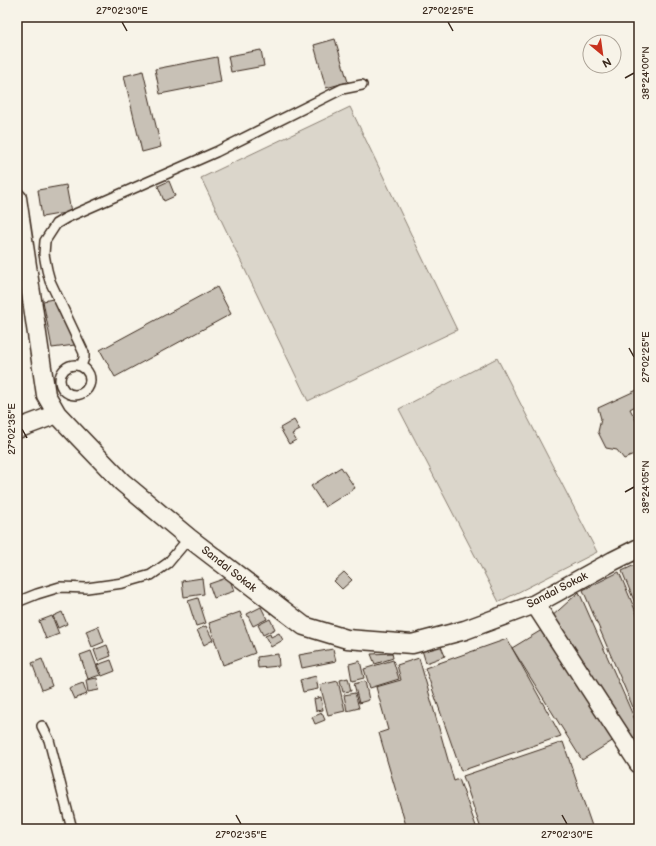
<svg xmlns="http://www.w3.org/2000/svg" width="656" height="846" viewBox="0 0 656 846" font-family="'Balsamiq Sans',sans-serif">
<rect width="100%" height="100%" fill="#f7f3e8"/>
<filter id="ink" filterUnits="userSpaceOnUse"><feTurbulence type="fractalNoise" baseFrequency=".025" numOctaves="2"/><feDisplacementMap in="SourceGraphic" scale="8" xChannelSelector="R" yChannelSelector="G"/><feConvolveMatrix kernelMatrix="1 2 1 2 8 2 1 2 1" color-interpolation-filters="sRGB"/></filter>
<g filter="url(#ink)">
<!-- green -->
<path fill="#dbd6cb" stroke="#8b8074" d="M350,107L457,330L308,401L201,178Z
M497,358L597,552L499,602L399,409Z"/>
<!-- building -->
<path fill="#c8c1b6" stroke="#3b2a1e" d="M335,39L348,82L326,88L314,45Z
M261,50L264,66L231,72L228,56Z
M217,57L221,82L160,94L155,69Z
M143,71L161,147L142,152L124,76Z
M169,181L175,196L164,201L158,186Z
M66,185L71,212L42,217L38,190Z
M217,287L231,314L115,377L100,350Z
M53,299L75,345L52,348L43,301Z
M637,390L639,399V404L630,409L639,426V453L624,459L617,450L606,448L598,432L601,419L598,408Z
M294,420L300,430L292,434L296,440L289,444L280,428Z
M341,467L355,488L325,507L311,486Z
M639,563V613L622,571Z
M344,572L352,580L342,589L334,581Z
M619,572L639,619V710L635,712L583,590Z
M229,577L234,591L214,598L209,584Z
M202,578L204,594L184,597L182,581Z
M579,592L639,729V736L627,741L550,618Z
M198,598L206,623L196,626L188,601Z
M261,607L267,619L253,626L247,614Z
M62,612L67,624L58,628L53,616Z
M240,612L255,653L223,665L209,623Z
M52,616L59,634L46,639L39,621Z
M270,619L275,629L263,635L258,625Z
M98,626L104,642L92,647L86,631Z
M206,626L213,640L204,645L197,630Z
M545,628L614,740L582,760L512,648Z
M279,633L283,640L271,647L265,636L270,634L271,637Z
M507,639L561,736L461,771L425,668Z
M440,644L445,656L426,663L422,650Z
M107,645L111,656L98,661L94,650Z
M333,649L336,661L302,668L299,655Z
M91,651L100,675L88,679L80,655Z
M392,653L393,658L375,664L371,654Z
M278,654L279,666L258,668L257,657Z
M419,658L454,781L459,779L477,829H407L379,733L388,730L376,687L401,680L397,665Z
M42,659L52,686L42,690L32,663Z
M111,660L115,671L102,676L97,665Z
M393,660L399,679L370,688L364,669Z
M360,661L364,678L352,681L349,664Z
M316,676L318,689L303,692L300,680Z
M97,678L99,690L88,692L86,680Z
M348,678L351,691L343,692L340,680Z
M338,681L345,711L328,715L320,685Z
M365,681L369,700L359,703L354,684Z
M83,683L87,694L74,699L69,688Z
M355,693L359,708L347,711L344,695Z
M321,697L323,710L316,711L314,699Z
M322,713L325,720L315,724L312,717Z
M563,742L593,829H481L463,776Z"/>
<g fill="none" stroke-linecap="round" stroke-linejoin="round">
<defs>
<path id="lane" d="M60 380a15 15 0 1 1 30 0a15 15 0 1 1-30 0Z
M81,366L84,358V353L50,281L47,270L44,254L45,241L56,224L66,218L216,152L342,89L362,85
M17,602L37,594L60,587L87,588L123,583L151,575L168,563L189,538
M42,726L49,740L72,829"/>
<path id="street" d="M17,198L46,395L57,414L75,433L122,482L189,538L304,626L347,639L412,644L465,630L535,604L613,561L639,548
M17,429L57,414
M535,604L639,764"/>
</defs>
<!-- lane casing -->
<use href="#lane" stroke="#3b2a1e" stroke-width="12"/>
<!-- street casing -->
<use href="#street" stroke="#3b2a1e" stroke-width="21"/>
<!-- lane -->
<use href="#lane" stroke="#f7f3e8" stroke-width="9"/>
<!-- street -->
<use href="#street" stroke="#f7f3e8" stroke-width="18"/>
</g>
</g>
<!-- ticks -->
<path fill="none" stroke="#3b2a1e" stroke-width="1.5" d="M122,22L127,31M448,22L453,31M625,78L634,73M629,348L634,357M22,429L27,438M625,492L634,487M236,815L241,824M562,815L567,824"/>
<g text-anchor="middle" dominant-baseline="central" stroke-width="3" stroke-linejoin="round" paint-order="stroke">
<!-- street labels -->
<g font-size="11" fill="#3b2a1e" stroke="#f7f3e8">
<text transform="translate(229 569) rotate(38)">Sandal Sokak</text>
<text transform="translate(557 590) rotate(-27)">Sandal Sokak</text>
</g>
</g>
<!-- margin -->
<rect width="656" height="846" fill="none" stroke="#f7f3e8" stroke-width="44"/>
<!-- north arrow -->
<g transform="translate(602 54) rotate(151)"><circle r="19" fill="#f7f3e8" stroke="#aca397"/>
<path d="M0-3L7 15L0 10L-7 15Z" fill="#c8321e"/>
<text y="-6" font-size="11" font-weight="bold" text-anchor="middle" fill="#3b2a1e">N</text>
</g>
<rect x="22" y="22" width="612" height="802" fill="none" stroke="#3b2a1e" stroke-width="1.5"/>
<g font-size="10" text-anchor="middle" fill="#3b2a1e">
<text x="122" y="14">27°02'30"E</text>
<text x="448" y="14">27°02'25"E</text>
<text transform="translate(645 73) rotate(-90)" y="4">38°24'00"N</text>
<text transform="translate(645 357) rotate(-90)" y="4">27°02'25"E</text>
<text transform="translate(11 429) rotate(-90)" y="4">27°02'35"E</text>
<text transform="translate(645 487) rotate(-90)" y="4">38°24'05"N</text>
<text x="241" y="838">27°02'35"E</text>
<text x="567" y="838">27°02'30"E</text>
</g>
</svg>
